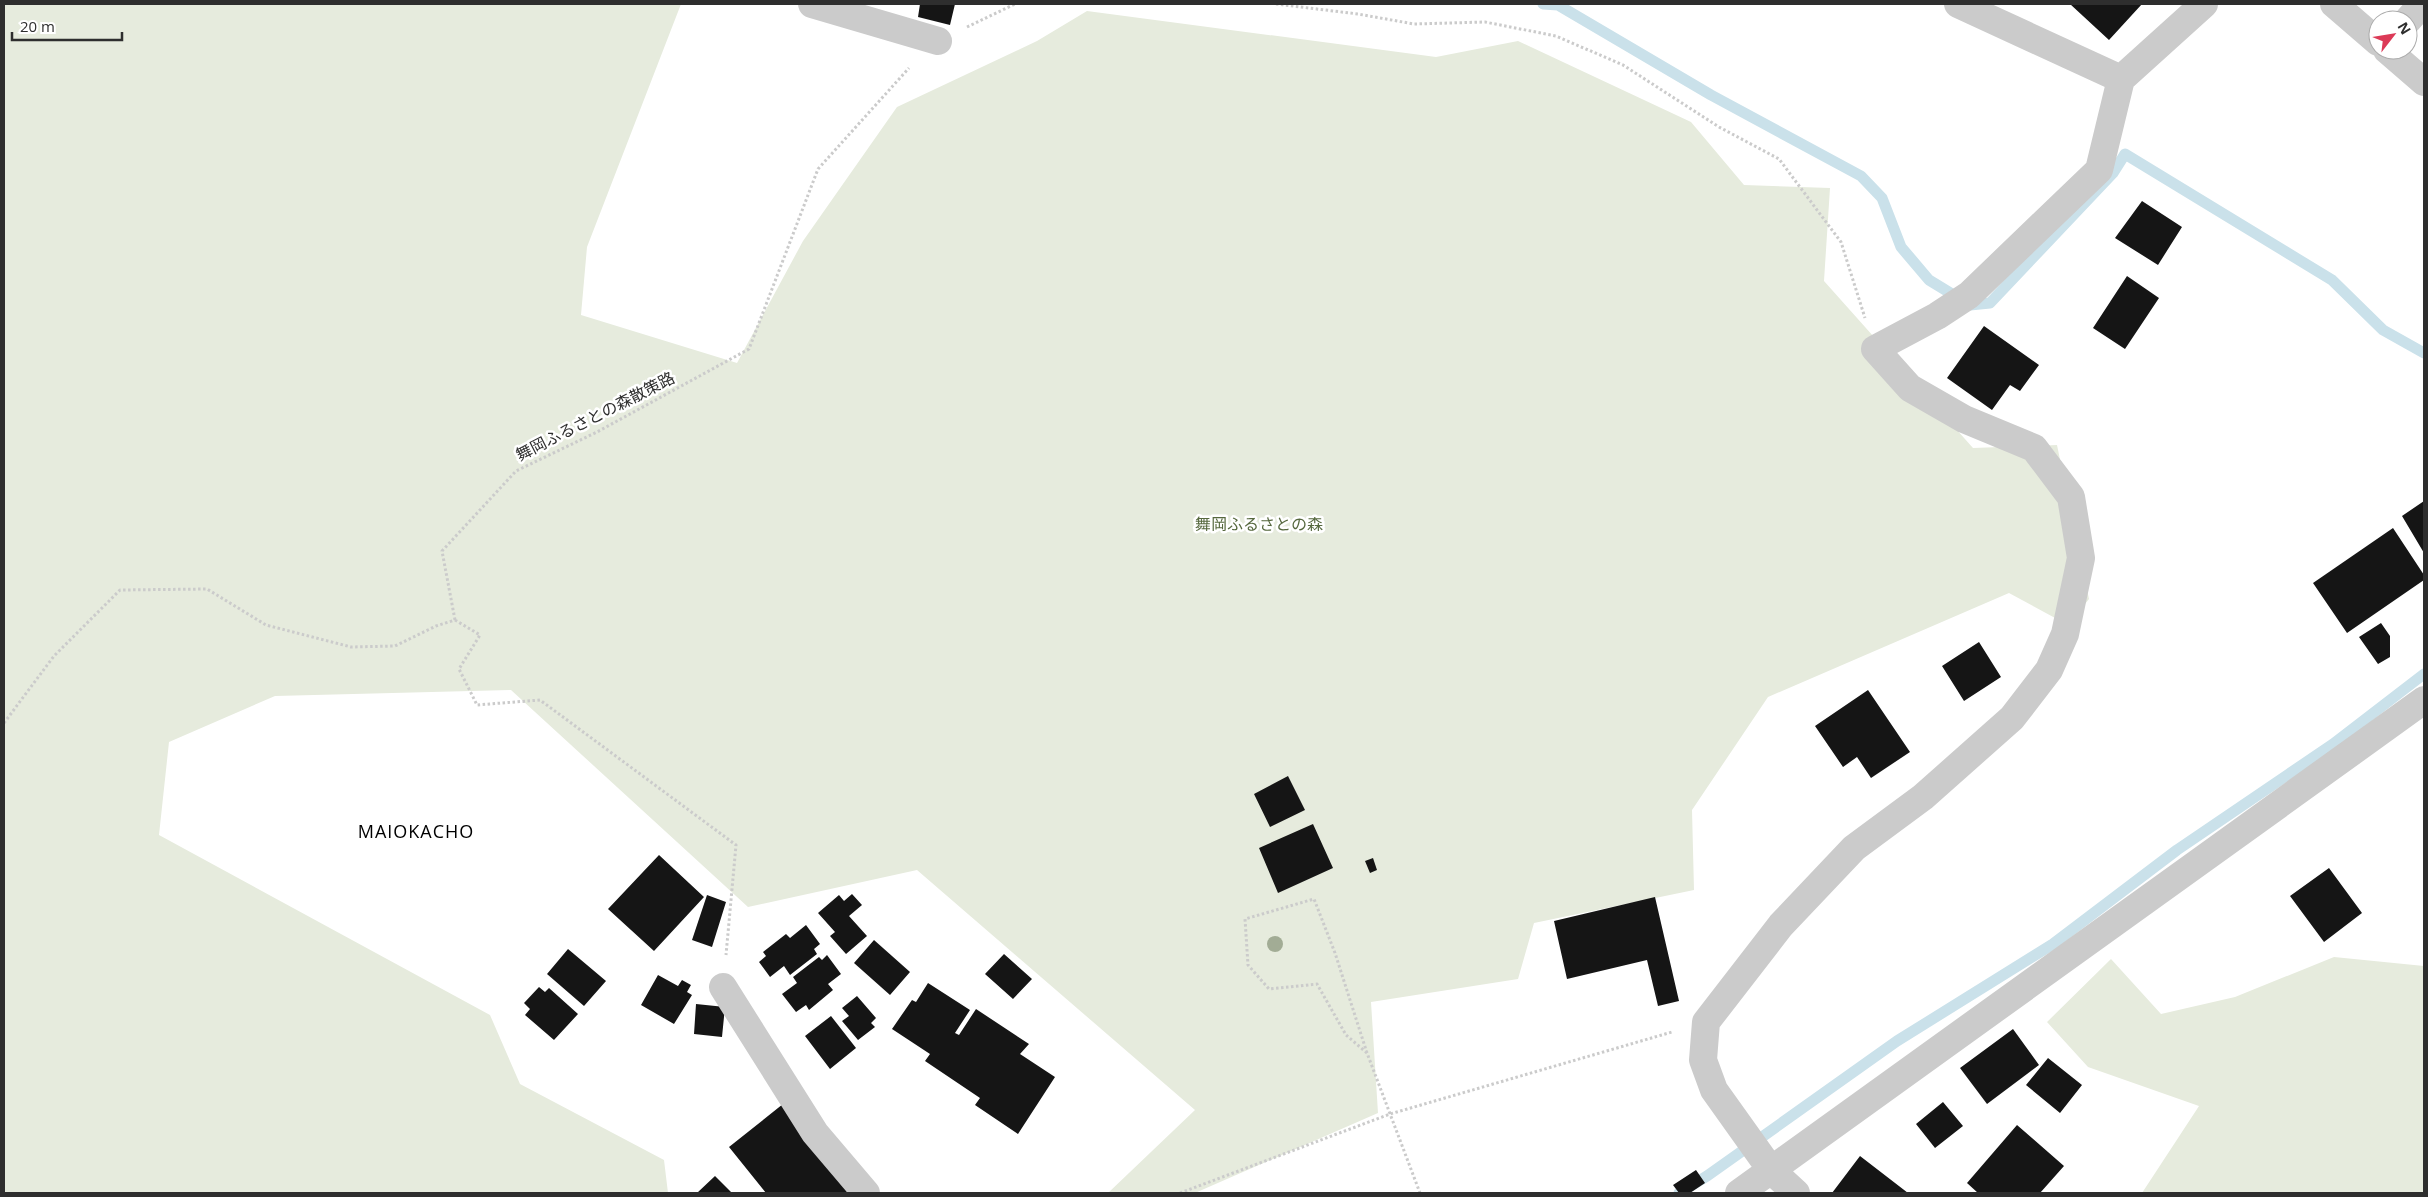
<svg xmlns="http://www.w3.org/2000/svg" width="2428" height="1197" viewBox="0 0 2428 1197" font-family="'Open Sans','Noto Sans JP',sans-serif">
<rect width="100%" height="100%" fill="#fff"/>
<!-- green -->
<path fill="#e6ebdd" d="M4,4H681L587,247L581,315L737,363L803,241L897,107L1037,41L1087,11L1436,57L1518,41L1691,122L1744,185L1830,188L1824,281L1973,448L2057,445L2089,599L2068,625L2009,593L1768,697L1692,810L1694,890L1534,923L1518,979L1371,1002L1378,1113L1195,1193H1108L1195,1110L917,870L748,907L511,690L275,696L169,742L159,835L490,1015L520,1084L664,1160L668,1193H4Z
M2334,957L2424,966V1193H2142L2199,1106L2088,1067L2047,1022L2111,959L2161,1014L2235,997Z"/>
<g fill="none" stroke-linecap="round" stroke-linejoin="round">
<!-- stream -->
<path stroke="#cae1ea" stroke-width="11" d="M1543,4L1558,5L1711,95L1861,176L1882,198L1901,247L1929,280L1970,305L1990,303L2113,173L2125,154L2332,280L2383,330L2424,353
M1679,1193L1707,1176L1897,1041L2053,944L2177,850L2333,744L2424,674"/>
</g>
<!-- building -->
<path fill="#151515" d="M920,4H955L950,25L918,17Z
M2070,4H2142L2109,40Z
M2142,201L2182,227L2158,265L2115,238Z
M2127,276L2159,298L2125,349L2093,328Z
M1984,326L2039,365L2020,391L2010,385L1992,410L1947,378Z
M2424,501V553L2402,516Z
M2393,528L2424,575V580L2347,633L2313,583Z
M2381,623L2390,636V657L2378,664L2359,637Z
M1979,642L2001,677L1964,701L1942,666Z
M1868,690L1910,752L1871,778L1857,757L1843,767L1815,726Z
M1288,776L1305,810L1270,827L1254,794Z
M1313,824L1333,868L1278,893L1259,848Z
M659,855L704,897L654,951L608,909Z
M1373,858L1377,870L1370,873L1365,861Z
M2329,868L2362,913L2324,942L2290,896Z
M852,894L862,905L849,916L867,936L846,954L830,936L835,932L818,913L839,895L844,901Z
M707,895L726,902L712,947L692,940Z
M1655,897L1679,1001L1658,1006L1647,960L1567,979L1554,921Z
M806,925L820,944L814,949L817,954L790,975L784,966L770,977L759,962L766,956L763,952L786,934L790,938Z
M874,940L910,972L890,995L854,963Z
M568,949L606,981L584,1006L547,974Z
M1004,954L1032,979L1013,999L985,974Z
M827,955L841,974L828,984L833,990L809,1010L806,1005L796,1012L782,994L797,983L793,977L819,957L822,960Z
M658,975L678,986L682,980L691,985L687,992L692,995L674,1024L641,1005Z
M928,983L970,1010L955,1033L959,1035L976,1009L1029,1044L1020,1054L1055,1077L1018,1134L975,1105L980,1098L925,1061L930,1054L892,1029L912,1000L916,1002Z
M539,987L545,992L549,988L578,1014L554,1040L525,1015L530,1009L524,1003Z
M857,996L876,1018L871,1023L875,1027L858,1040L842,1021L849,1016L842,1008Z
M696,1004L725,1007L722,1037L694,1034Z
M831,1016L856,1048L830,1069L805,1036Z
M2013,1029L2039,1065L1987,1104L1960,1068Z
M2048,1058L2082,1085L2060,1113L2026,1085Z
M1943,1102L1963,1126L1935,1148L1916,1124Z
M783,1104L855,1193H766L729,1147Z
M2017,1125L2064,1166L2040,1193H1978L1967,1183Z
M1860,1156L1908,1193H1832Z
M1696,1170L1705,1183L1690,1193H1679L1673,1185Z
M715,1176L732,1193H697Z"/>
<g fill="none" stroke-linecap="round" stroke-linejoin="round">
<!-- path -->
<path stroke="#cbcbcb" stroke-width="3" stroke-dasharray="2.5 2.5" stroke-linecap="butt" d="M1276,4L1358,14L1414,24L1485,22L1556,36L1623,65L1719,127L1779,159L1841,242L1865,318
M967,27L1015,4
M455,620L442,551L516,471L597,432L749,349L818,169L909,68
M455,620L480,635L459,669L477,705L540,700L736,845L726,955
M4,723L54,656L120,590L207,589L266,625L351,647L395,646L436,626L455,620
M1367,1053L1346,1035L1317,984L1269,989L1248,965L1245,919L1314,899L1335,953L1367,1053L1420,1193
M1180,1193L1390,1114L1672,1032"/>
<!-- minor -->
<path stroke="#cbcbcb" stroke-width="28" d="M812,4L938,41
M1958,4L2121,79L2204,4
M2334,4L2378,42
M2408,20L2422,4
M2387,50L2424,82
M723,987L815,1133L866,1193
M1739,1193L2424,700
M1796,1193L1771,1170L1714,1090L1703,1060L1706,1022L1781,925L1854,848L1923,797L2012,718L2049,670L2065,634L2081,558L2071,497L2034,448L1964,419L1910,388L1875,349L1937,316L1969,295L2099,170L2121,79"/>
</g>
<!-- trees -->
<circle fill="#a2ac95" cx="1275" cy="944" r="8"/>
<g text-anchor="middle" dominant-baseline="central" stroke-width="5" stroke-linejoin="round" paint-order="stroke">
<!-- street labels -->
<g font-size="16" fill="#2e2e2e" stroke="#fff">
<text transform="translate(595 416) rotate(-27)">舞岡ふるさとの森散策路</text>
</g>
<!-- park labels -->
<g font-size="16" fill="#56683e" stroke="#fff">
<text x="1259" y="524">舞岡ふるさとの森</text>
</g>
<!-- neighbourhood labels -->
<g font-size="18" letter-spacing="1" fill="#000" stroke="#fff">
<text x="416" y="831">MAIOKACHO</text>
</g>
</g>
<!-- border -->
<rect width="2428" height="1197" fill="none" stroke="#2e2e2e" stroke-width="10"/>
<!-- north arrow -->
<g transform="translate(2393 35) rotate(59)"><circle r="24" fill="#ffffff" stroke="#ababab"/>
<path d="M0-4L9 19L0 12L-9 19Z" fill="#dc3a57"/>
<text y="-8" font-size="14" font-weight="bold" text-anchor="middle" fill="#2e2e2e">N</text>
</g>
<!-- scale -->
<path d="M12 32v8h110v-8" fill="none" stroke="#2e2e2e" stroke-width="2.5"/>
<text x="20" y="32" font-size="15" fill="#2e2e2e" stroke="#ffffff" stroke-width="4" paint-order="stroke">20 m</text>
</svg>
